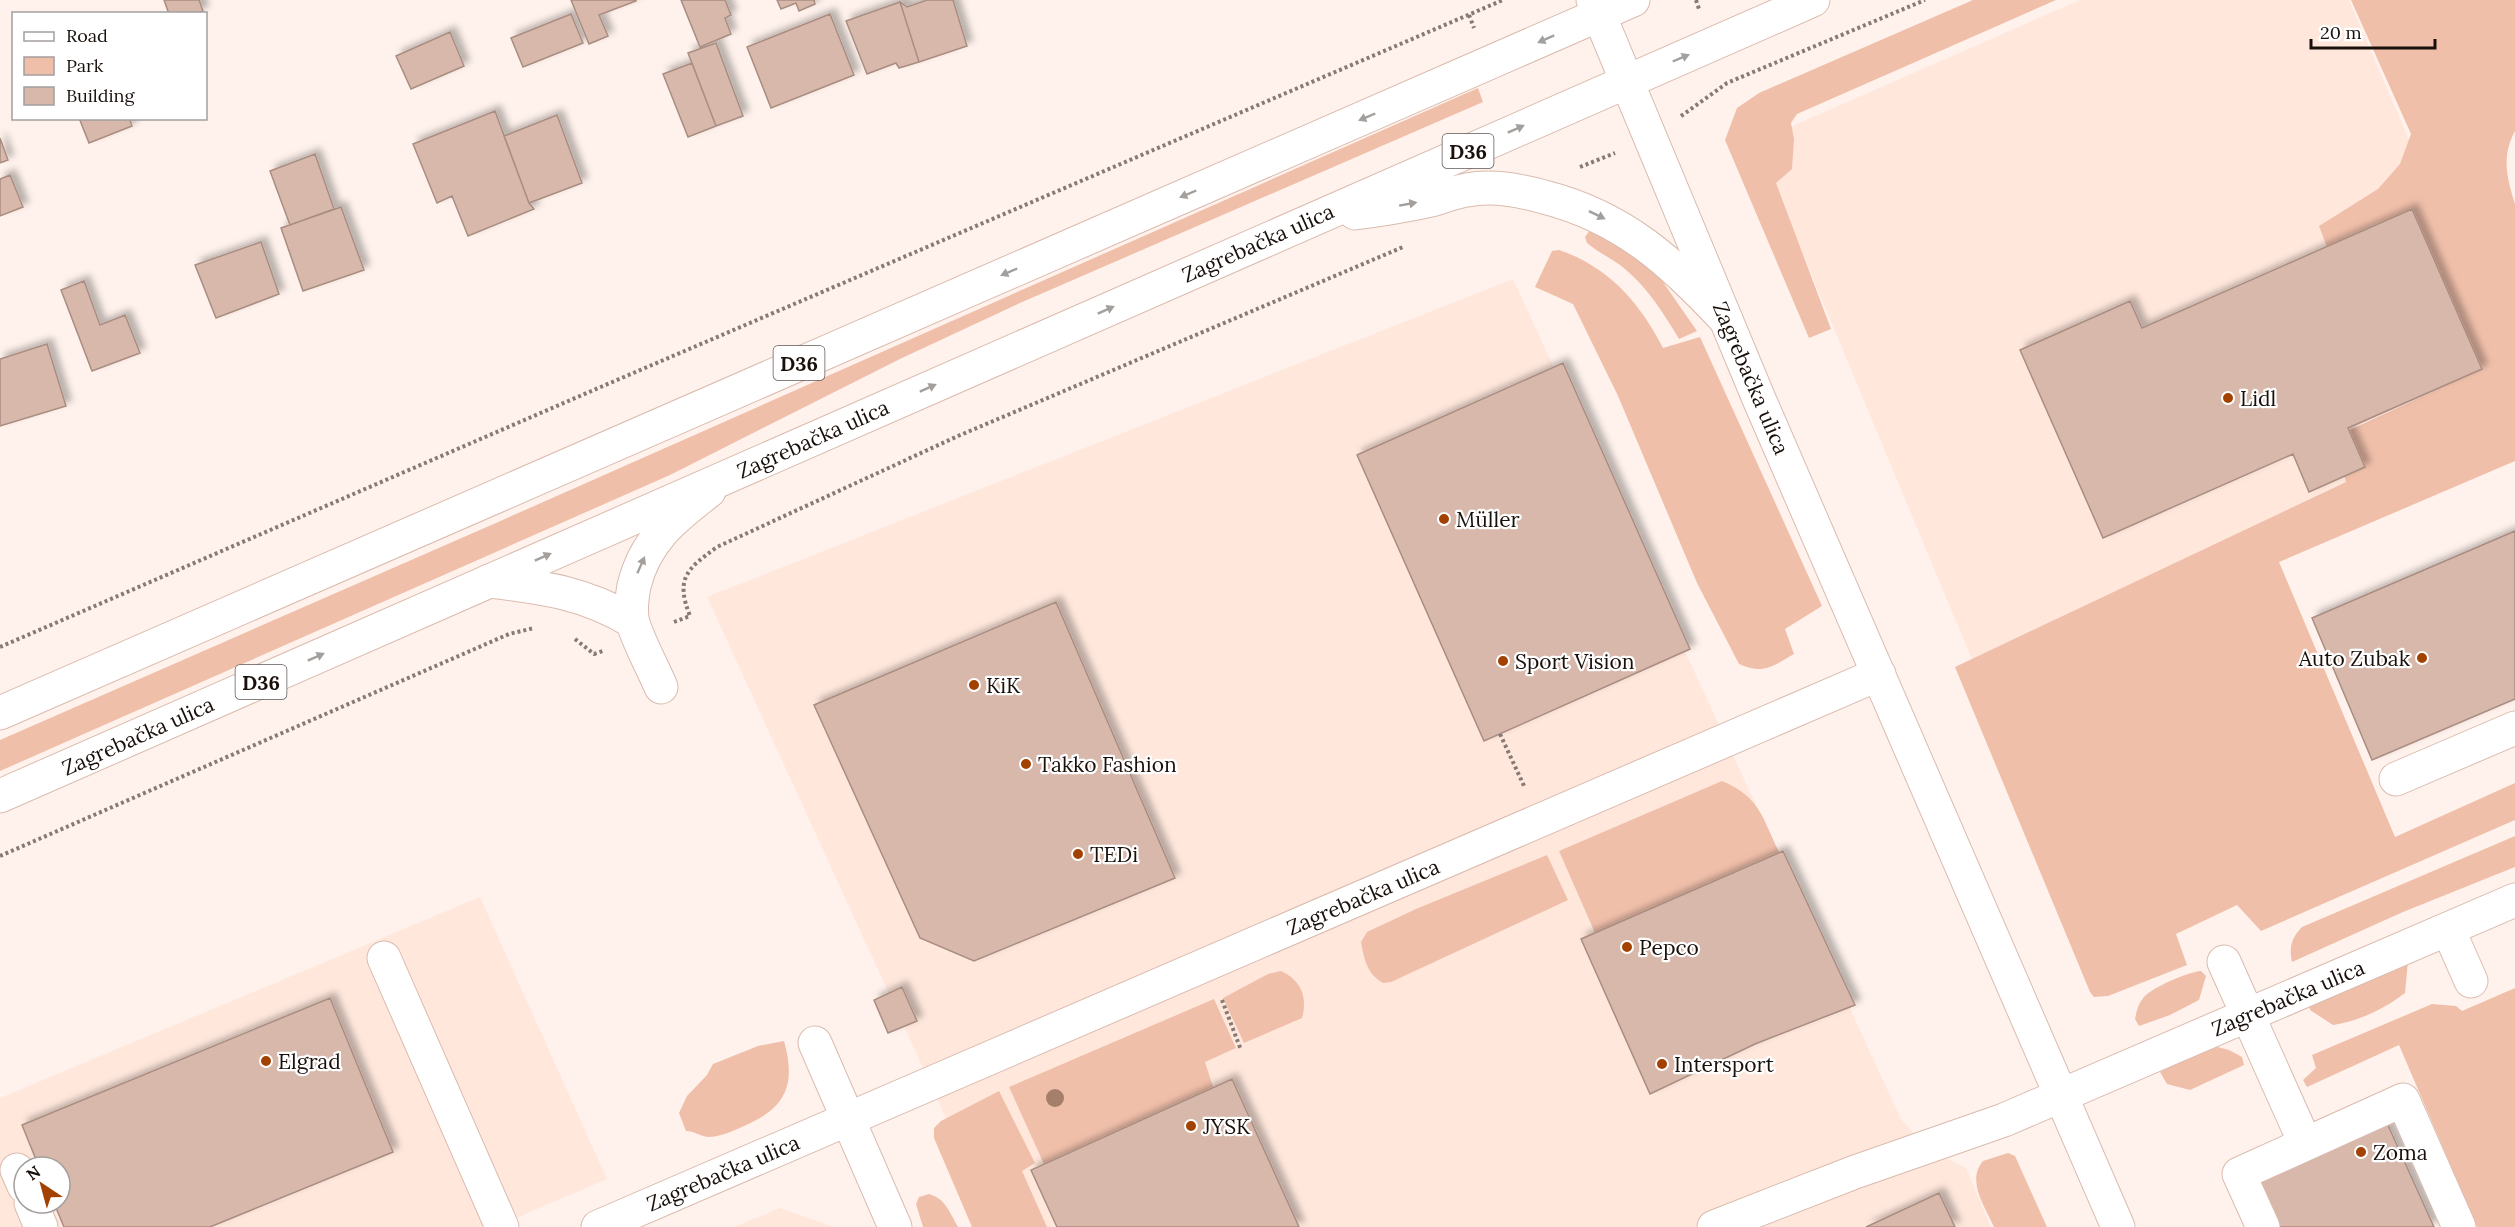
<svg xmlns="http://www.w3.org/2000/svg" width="2515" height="1227" viewBox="0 0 2515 1227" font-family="Lora,serif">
<defs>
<filter id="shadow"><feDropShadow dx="5.5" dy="-5.5" stdDeviation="3" flood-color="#0004"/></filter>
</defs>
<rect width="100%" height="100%" fill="#fff2ec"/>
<!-- built -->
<path fill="#ffe7dc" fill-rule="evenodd" d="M2080,0H2349L2515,386V421L1973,662L1756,142Z
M1513,279L1901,1119L1926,1148L1966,1168L1991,1227H996L707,597Z
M480,897L607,1179L495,1227H0V1098ZM24,1167H60V1203H24Z
M780,1208L833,1227H734Z"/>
<!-- green -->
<path fill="#f0bfaa" d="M1973,0H2056L1797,114L1791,123L1794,139L1792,169L1776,183L1831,329L1809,338L1725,140L1737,108L1759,93Z
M2351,0H2515V131C2501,157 2507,178 2515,204V461L2279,562L2395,837L2515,783V820L2261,931L2237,905L2176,934L2187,965L2108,996L2094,997L2090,992L1955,667L2346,482L2342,469L2360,459L2350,430L2482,369L2327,247L2319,226L2378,189L2400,164L2411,134Z
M1478,88L1483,102L1020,303L902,358L670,475L0,771V740L489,526Z
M1592,227L1603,232L1658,275L1697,331L1679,339C1664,314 1648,288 1625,269C1613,259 1599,253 1587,243L1585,237Z
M1559,250C1609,267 1640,303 1663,348L1700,337L1822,606L1785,629L1794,654C1773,666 1763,675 1739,664L1697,583L1618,396L1573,304L1535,287L1552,251Z
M1722,781C1760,797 1762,817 1779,852L1595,933L1559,851Z
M2515,836V867L2403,912L2292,962C2289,948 2291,938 2302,927Z
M1547,855L1568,900L1391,982L1383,983C1367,974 1364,959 1361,942L1367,932L1416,909Z
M2408,961L2405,993C2384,1009 2359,1021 2333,1025L2310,1010L2309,1004Z
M1281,971C1301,980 1308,997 1302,1018L1244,1043L1223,998L1268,974Z
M2201,971L2206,976L2199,1000L2170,1015L2139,1026L2135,1019C2137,1010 2138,1004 2144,997C2153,987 2188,972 2201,971Z
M2515,988V1227H2477L2399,1045L2307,1087L2303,1080L2316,1068L2312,1055L2432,1004L2456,1006L2462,1011Z
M1214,999L1236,1048L1205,1062L1213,1087L1044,1164L1009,1087Z
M784,1041C796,1084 787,1108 744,1126C733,1131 720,1137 708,1137C700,1136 694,1131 686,1131L679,1113L687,1096L707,1075L713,1064L758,1046Z
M2214,1046L2229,1050L2242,1057L2244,1065L2190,1090L2167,1084L2160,1072L2203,1047Z
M999,1091L1035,1163L1022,1171L1047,1227H972L934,1138V1128L941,1121Z
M2008,1153L2015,1156L2047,1227H1994C1985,1207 1966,1181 1983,1161Z
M929,1194C945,1198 950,1213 958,1227H923L916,1204L919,1197Z"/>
<!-- building -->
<path fill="#d7b8ab" stroke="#aa8d81" stroke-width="1.5" filter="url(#shadow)" d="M164,0H199L203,11L197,14H169Z
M571,0H636V1L599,15L608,36L589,44Z
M681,0H725L731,15L725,18L731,34L700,47Z
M777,0H814L815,4L799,11L796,3L781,9Z
M927,0H953L967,46L919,62L900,2L907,7Z
M900,2L919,62L899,68L896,63L867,74L846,21Z
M571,14L583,43L523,67L511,38Z
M830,14L854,75L771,108L747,47Z
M450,32L464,66L411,89L396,56Z
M716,43L743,116L716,126L688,53Z
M692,63L716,126L688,137L663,74Z
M495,111L529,203L534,209L468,236L452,196L437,203L413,144Z
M557,115L582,183L529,203L504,136Z
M79,118H129L132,126L89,143Z
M0,138L8,160L0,163Z
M315,154L334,209L290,225L270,171Z
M10,175L23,207L0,216V179Z
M341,207L364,270L303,291L281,228Z
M2412,209L2482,369L2348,428L2365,467L2309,492L2293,454L2103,538L2020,350L2130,301L2142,328Z
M261,242L279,294L216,318L195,265Z
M84,281L100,325L125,315L140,353L92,371L61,290Z
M47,344L66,406L0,426V359Z
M1563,363L1690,649L1484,741L1357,455Z
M2515,531V699L2372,760L2312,618Z
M1056,602L1175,878L974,961L920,938L814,705Z
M1783,851L1855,1005L1755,1044L1650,1094L1581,939Z
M902,987L917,1021L888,1033L874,1000Z
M330,998L393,1152L210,1227H64L54,1203H60V1167H39L22,1125Z
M1232,1079L1299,1227H1057L1031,1170Z
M2387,1123L2434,1227H2277L2257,1182Z
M1939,1193L1955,1227H1866Z"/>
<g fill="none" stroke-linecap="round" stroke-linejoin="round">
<defs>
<path id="minor" d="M1593,0L1759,399L2118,1227
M489,581C543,587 585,593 632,621
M661,687C652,666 640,645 633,623C630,612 632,597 634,586C645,540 674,518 709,491
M2396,779L2515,728
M2448,929L2471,981
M384,958L502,1227
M2224,962L2305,1143
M815,1043L895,1227
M17,1170L24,1186
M31,1203L41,1227
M598,1227L1879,674
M1714,1227L1855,1172L2004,1120L2515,900
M2263,1227L2239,1174L2403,1100L2459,1227"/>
<path id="major" d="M1355,213C1379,210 1404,206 1427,201C1440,198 1453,192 1467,190C1492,185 1519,190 1544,197C1623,217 1672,262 1726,320
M0,713L1633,0
M0,796L1813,0"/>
</defs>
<!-- minor casing -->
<use href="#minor" stroke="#dabbae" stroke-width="35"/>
<!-- major casing -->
<use href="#major" stroke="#dabbae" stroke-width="35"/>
<!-- path -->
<path stroke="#857a74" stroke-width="4" stroke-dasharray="3 3" stroke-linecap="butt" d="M1696,0L1699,9
M1469,15L1474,28
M1681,116L1727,83L1925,0
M1580,167L1615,153
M674,622L690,616C675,578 687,569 717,547L958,436L1403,247
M575,639L594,654L603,651
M0,647L603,386L1503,0
M1500,734L1525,788
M0,856L509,634L534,628
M1222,1000L1241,1050"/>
<!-- minor -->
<use href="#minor" stroke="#fff" stroke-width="33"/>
<!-- major -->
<use href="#major" stroke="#fff" stroke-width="33"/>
</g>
<!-- trees -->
<circle fill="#a57f6a" cx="1055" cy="1098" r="9"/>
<!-- one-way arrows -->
<defs><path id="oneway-solid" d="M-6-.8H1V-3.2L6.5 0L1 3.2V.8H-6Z" transform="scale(1.5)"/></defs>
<g fill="#a39f9d">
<use href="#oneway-solid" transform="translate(1546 39) rotate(156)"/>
<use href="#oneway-solid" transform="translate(1681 58) rotate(-23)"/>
<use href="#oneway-solid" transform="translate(1367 117) rotate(157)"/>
<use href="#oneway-solid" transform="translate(1516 129) rotate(-24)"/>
<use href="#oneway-solid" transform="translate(1188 194) rotate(157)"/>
<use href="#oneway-solid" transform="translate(1408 204) rotate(-10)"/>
<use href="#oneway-solid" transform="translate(1597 215) rotate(26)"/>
<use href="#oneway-solid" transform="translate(1009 272) rotate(157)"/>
<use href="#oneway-solid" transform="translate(1106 310) rotate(-24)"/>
<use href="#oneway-solid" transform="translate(928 388) rotate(-24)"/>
<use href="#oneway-solid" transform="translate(543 557) rotate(-24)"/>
<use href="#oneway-solid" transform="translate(641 565) rotate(-66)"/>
<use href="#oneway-solid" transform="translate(316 657) rotate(-24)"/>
</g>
<!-- markers -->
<g fill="#a34200" stroke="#fff" stroke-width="2">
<circle cx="2228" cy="398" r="6"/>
<circle cx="1444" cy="519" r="6"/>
<circle cx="2422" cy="658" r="6"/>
<circle cx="1503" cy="661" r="6"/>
<circle cx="974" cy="685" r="6"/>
<circle cx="1026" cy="764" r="6"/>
<circle cx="1078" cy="854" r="6"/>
<circle cx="1627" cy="947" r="6"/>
<circle cx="266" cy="1061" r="6"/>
<circle cx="1662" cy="1064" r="6"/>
<circle cx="1191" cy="1126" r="6"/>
<circle cx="2361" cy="1152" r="6"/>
</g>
<g text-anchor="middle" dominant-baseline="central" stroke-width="4.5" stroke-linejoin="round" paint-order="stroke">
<!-- shield labels -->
<g fill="#fff" stroke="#5f5854" stroke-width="1.5">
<rect x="1442.5" y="134" width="51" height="34" rx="4.5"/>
<rect x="773.5" y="346" width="51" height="34" rx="4.5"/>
<rect x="235.5" y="665" width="51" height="34" rx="4.5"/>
</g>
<g font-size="20" font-weight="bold" fill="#1a100b">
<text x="1468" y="151">D36</text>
<text x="799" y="363">D36</text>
<text x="261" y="682">D36</text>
</g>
<!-- street labels -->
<g font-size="21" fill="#1a100b" stroke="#fff">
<text transform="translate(1258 243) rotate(-24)">Zagrebačka ulica</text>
<text transform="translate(1751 378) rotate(67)">Zagrebačka ulica</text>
<text transform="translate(813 439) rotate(-24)">Zagrebačka ulica</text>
<text transform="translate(138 736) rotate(-24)">Zagrebačka ulica</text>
<text transform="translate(1363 897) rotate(-23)">Zagrebačka ulica</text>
<text transform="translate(2288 998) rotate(-23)">Zagrebačka ulica</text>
<text transform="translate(723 1173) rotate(-23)">Zagrebačka ulica</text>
</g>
<!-- poi labels -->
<g font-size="21" fill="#1a100b" stroke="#fff" text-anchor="start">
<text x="2240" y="398">Lidl</text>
<text x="1456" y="519">Müller</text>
<text x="2410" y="658" text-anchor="end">Auto Zubak</text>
<text x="1515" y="661">Sport Vision</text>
<text x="986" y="685">KiK</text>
<text x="1038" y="764">Takko Fashion</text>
<text x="1090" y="854">TEDi</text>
<text x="1639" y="947">Pepco</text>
<text x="278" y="1061">Elgrad</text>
<text x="1674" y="1064">Intersport</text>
<text x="1203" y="1126">JYSK</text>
<text x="2373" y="1152">Zoma</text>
</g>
</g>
<!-- legend -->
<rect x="12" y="12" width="195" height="108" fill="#ffffff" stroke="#a39f9d" stroke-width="1.5"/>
<rect x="24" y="32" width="30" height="9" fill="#ffffff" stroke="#a39f9d" stroke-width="1.5"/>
<text x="66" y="42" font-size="18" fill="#1a100b">Road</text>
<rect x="24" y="57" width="30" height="18" fill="#f0bfaa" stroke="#a39f9d" stroke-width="1.5"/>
<text x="66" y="72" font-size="18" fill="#1a100b">Park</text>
<rect x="24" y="87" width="30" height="18" fill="#d7b8ab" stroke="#a39f9d" stroke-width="1.5"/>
<text x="66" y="102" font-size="18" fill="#1a100b">Building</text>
<!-- north arrow -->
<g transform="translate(42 1185) rotate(324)"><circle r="28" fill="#ffffff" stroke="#a39f9d" stroke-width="1.5"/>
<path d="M0-4.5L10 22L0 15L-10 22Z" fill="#a34200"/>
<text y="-9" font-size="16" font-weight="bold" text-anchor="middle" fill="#1a100b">N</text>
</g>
<!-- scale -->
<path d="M2311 39v9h124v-9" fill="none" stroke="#1a100b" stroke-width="3"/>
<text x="2320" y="39" font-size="18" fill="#1a100b" stroke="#ffffff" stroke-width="4.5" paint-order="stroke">20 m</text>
</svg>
